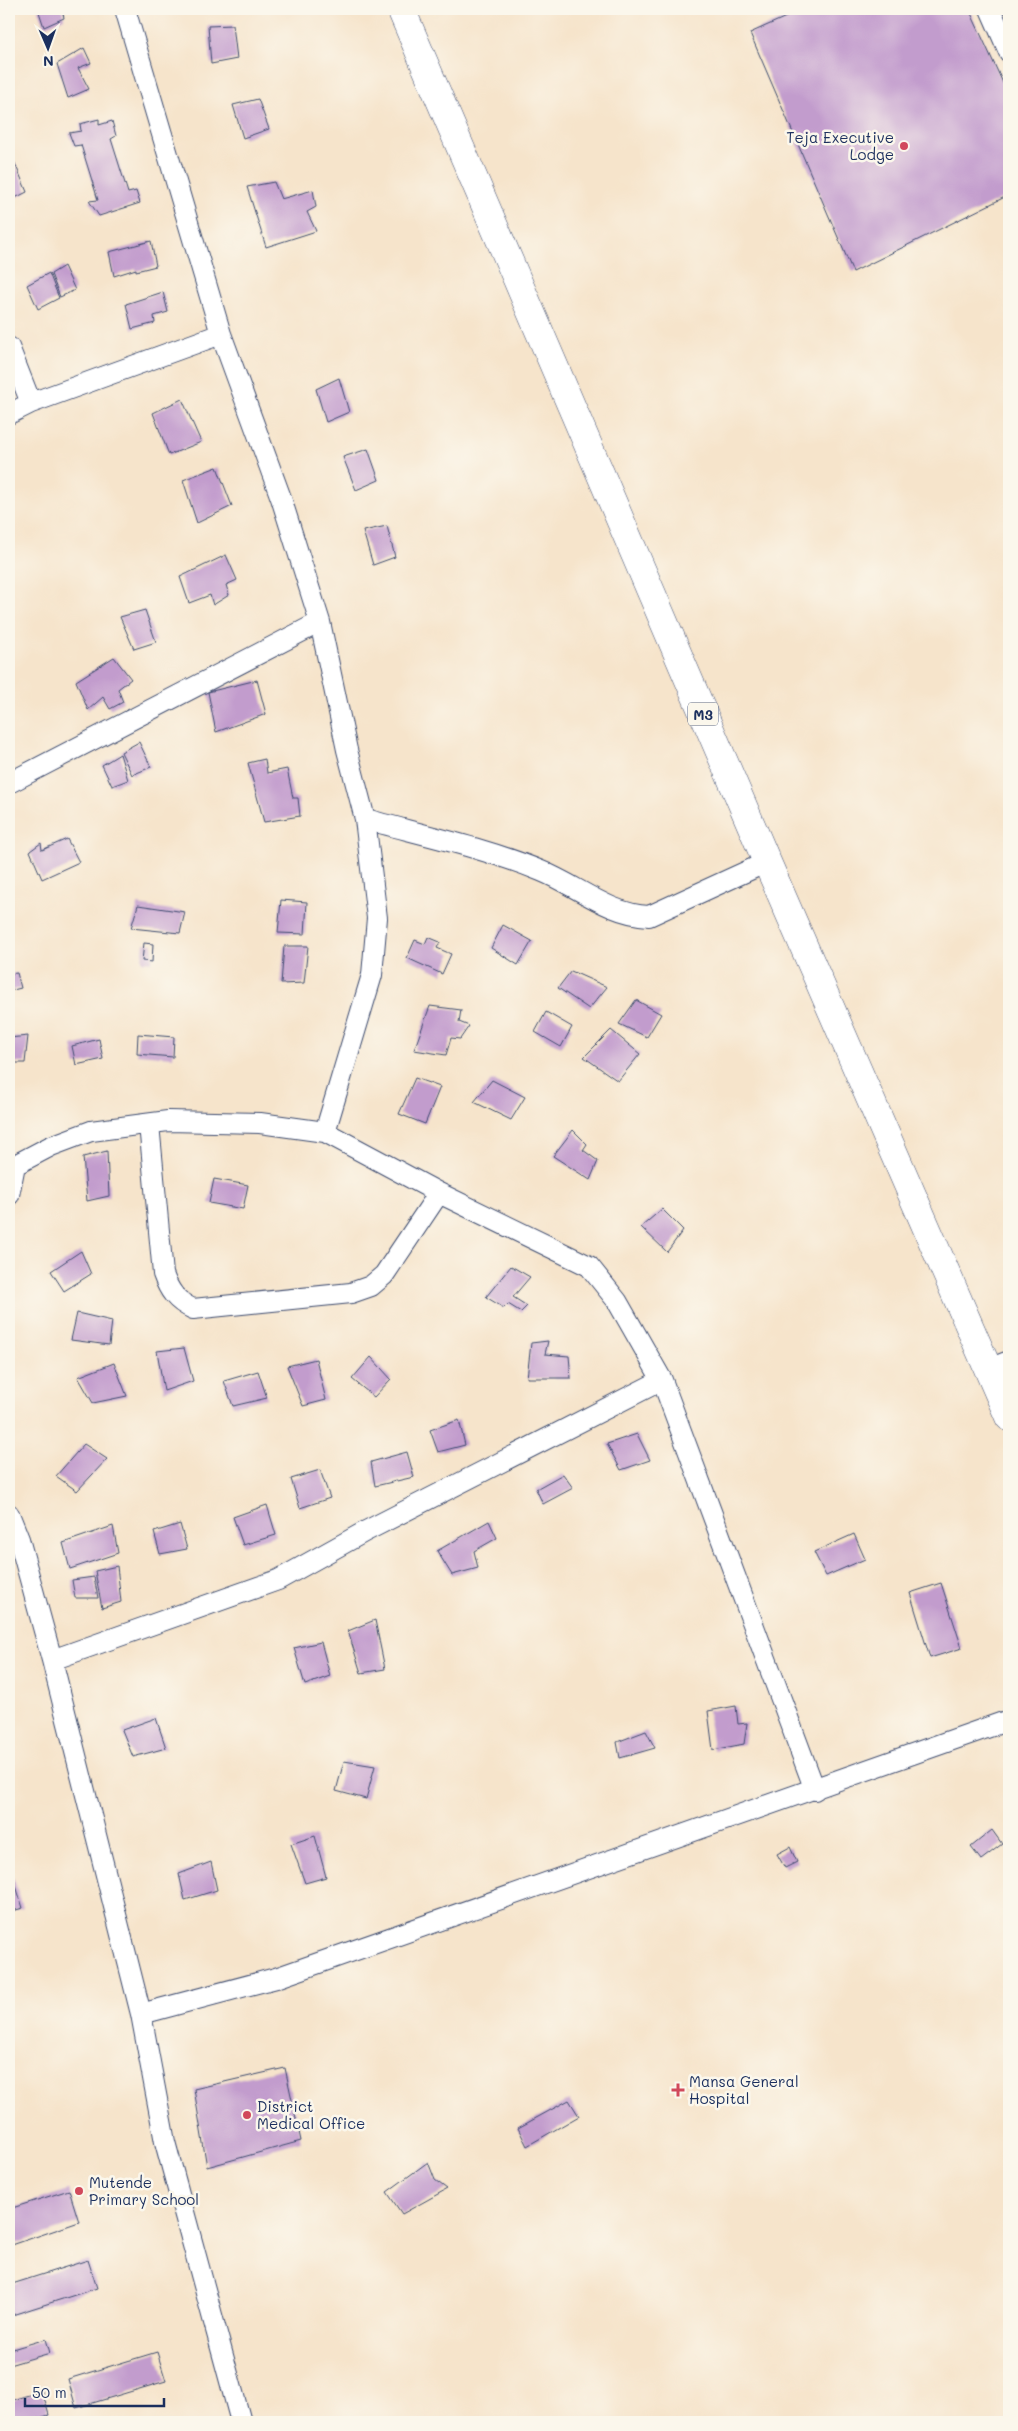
<svg xmlns="http://www.w3.org/2000/svg" width="1018" height="2431" viewBox="0 0 1018 2431" font-family="Mali,sans-serif">
<rect width="100%" height="100%" fill="#fbf7ec"/>
<filter id="ink" filterUnits="userSpaceOnUse"><feTurbulence type="fractalNoise" baseFrequency=".02" numOctaves="2"/><feDisplacementMap in="SourceGraphic" scale="10" xChannelSelector="R" yChannelSelector="G"/><feConvolveMatrix kernelMatrix="1 2 1 2 8 2 1 2 1" color-interpolation-filters="sRGB"/></filter>
<filter id="wash" filterUnits="userSpaceOnUse"><feTurbulence type="fractalNoise" baseFrequency=".0096" numOctaves="4" result="noise"/><feDisplacementMap in="SourceGraphic" scale="20" xChannelSelector="R" yChannelSelector="G"/><feGaussianBlur stdDeviation="1.12" result="paint"/><feColorMatrix in="noise" values="0 0 0 0 0 0 0 0 0 0 0 0 0 0 0 0 0 1.4 0 .05"/><feComposite in="paint" operator="in"/></filter>
<g filter="url(#wash)">
<rect width="100%" height="100%" fill="#f6e4cb"/>
<g id="blocks">
<!-- building -->
<path fill="#c29ccd" d="M38,9H62L64,18L44,27Z
M804,9H969L1009,96V195L853,272L750,33Z
M233,25L237,59L211,64L208,26Z
M84,48L91,63L78,68L89,89L68,98L57,64Z
M258,99L269,129L243,138L233,105Z
M99,119V125L112,121L116,136L111,139L128,193L136,191L140,203L99,216L89,201L98,200L81,145L74,146L69,133L81,131L80,124Z
M9,154H11L27,192L9,201Z
M274,182L281,199L313,190L316,207L307,212L316,231L266,247L247,187Z
M151,241L156,266L136,271V269L114,276L109,252Z
M64,266L75,290L60,297L51,274Z
M49,273L59,298L38,309L27,285Z
M163,292L168,312L154,316L155,323L132,329L126,304Z
M339,378L349,412L326,422L316,389Z
M182,399L201,442L169,455L153,413Z
M368,449L379,480L356,490L343,457Z
M217,467L232,506L197,523L183,480Z
M387,526L395,557L373,565L363,531Z
M226,555L237,580L226,585L229,595L213,605L210,595L189,603L180,577Z
M145,610L156,642L134,649L120,617Z
M114,657L131,679L118,689L123,702L110,709L103,697L88,710L76,681Z
M257,680L266,714L216,732L208,692Z
M139,742L151,767L132,775L121,752Z
M120,754L128,780L112,786L102,765Z
M265,759L267,773L287,769L293,798H298L300,816L264,822L248,763Z
M67,839L79,862L42,879L30,851L41,843L42,850Z
M281,900L307,902L305,934L278,933Z
M138,905L185,912L180,933L131,928Z
M503,925L532,941L518,965L491,948Z
M428,937L440,942L437,948L451,954L442,974L407,958L415,940L425,944Z
M144,943L153,944L152,962L142,961Z
M284,946H308L304,983L281,984Z
M571,971L607,987L589,1009L558,988Z
M17,973L21,988L9,991V974Z
M636,1000L661,1014L647,1037L619,1024Z
M430,1006L461,1010L459,1022L469,1026L460,1039L451,1038L446,1055L414,1050Z
M546,1012L572,1027L561,1047L535,1032Z
M611,1030L640,1054L618,1081L584,1057Z
M138,1034L174,1037L173,1057L137,1054Z
M28,1036L25,1063H9V1038Z
M99,1039L103,1059L76,1065L72,1046Z
M415,1078L440,1087L425,1124L399,1114Z
M492,1080L525,1097L511,1120L474,1102Z
M573,1130L587,1144L583,1150L598,1161L590,1180L553,1156Z
M107,1151L109,1196L87,1201L83,1157Z
M214,1179L248,1185L243,1209L209,1203Z
M662,1209L683,1230L667,1252L641,1227Z
M81,1251L91,1274L64,1291L51,1271Z
M511,1266L530,1277L513,1297L527,1306L521,1312L508,1304L504,1308L486,1297Z
M77,1313L112,1321L109,1345L71,1340Z
M548,1341L545,1354L569,1356L571,1378H527L531,1343Z
M184,1348L193,1381L164,1391L157,1351Z
M371,1357L391,1379L374,1397L352,1379Z
M316,1359L326,1400L303,1406L287,1366Z
M114,1363L127,1396L93,1403L78,1377Z
M258,1371L267,1398L233,1406L224,1381Z
M459,1420L465,1445L438,1452L430,1430Z
M637,1434L650,1460L621,1470L607,1444Z
M84,1444L107,1459L77,1491L56,1476Z
M407,1452L414,1477L375,1486L371,1462Z
M320,1470L330,1498L300,1508L291,1479Z
M563,1474L573,1488L543,1504L536,1489Z
M267,1505L276,1535L243,1545L233,1517Z
M489,1521L497,1538L474,1551L478,1568L452,1575L437,1551Z
M180,1524L187,1549L160,1554L154,1532Z
M113,1526L118,1553L70,1569L63,1543Z
M854,1534L865,1559L826,1576L814,1552Z
M117,1566L121,1602L102,1608L95,1571Z
M94,1577L98,1598H75L72,1580Z
M941,1583L962,1648L930,1658L910,1593Z
M375,1620L385,1669L361,1673L348,1631Z
M321,1642L330,1676L305,1685L294,1648Z
M736,1706L738,1724L747,1723L744,1744L713,1750L708,1711Z
M156,1718L166,1748L133,1757L122,1730Z
M646,1731L655,1748L620,1758L617,1742Z
M344,1761L375,1766L366,1799L336,1791Z
M992,1830L1002,1844L981,1860L971,1847Z
M315,1836L326,1877L305,1883L291,1844Z
M790,1847L797,1862L785,1868L777,1854Z
M211,1862L217,1890L185,1900L179,1874Z
M9,1864L23,1908L9,1912Z
M285,2068L301,2141L207,2167L194,2089Z
M569,2100L579,2116L527,2146L518,2128Z
M428,2162L435,2180L447,2189L402,2214L387,2192Z
M69,2190L79,2222L9,2246V2209Z
M88,2260L97,2288L9,2316V2285Z
M46,2339L50,2353L9,2365V2350Z
M157,2352L166,2381L76,2408L68,2379Z
M42,2391L49,2415L27,2422H9V2401Z"/>
</g>
</g>
<g filter="url(#ink)">
<use href="#blocks" fill-opacity="0" stroke="#3c4a6e" stroke-width="1"/>
<g fill="none" stroke-linecap="round" stroke-linejoin="round">
<defs>
<path id="street" d="M125,9L221,334L281,498L320,622L347,750L365,819L377,918L372,975L325,1132
M990,9L1009,52
M9,347L31,403
M9,414L31,403L221,334
M9,783L320,622
M365,819C424,835 485,848 541,871C578,886 608,914 649,916L767,862
M149,1124L163,1274C169,1291 176,1301 193,1309L351,1293L371,1286L384,1275L439,1193
M9,1195L15,1165L51,1146L91,1131L168,1121L260,1123L325,1132L439,1193L589,1266L617,1301L662,1380
M989,1369L1009,1361
M9,1514L19,1539L52,1660L141,2014
M52,1660L278,1580L366,1531L662,1380L815,1790
M241,2422L165,2142L141,2014L276,1978L1009,1720"/>
<path id="primary" d="M401,9L767,862L1009,1417"/>
</defs>
<!-- street casing -->
<use href="#street" stroke="#3c4a6e" stroke-width="22"/>
<!-- primary casing -->
<use href="#primary" stroke="#3c4a6e" stroke-width="29"/>
<!-- street -->
<use href="#street" stroke="#fff" stroke-width="20"/>
<!-- primary -->
<use href="#primary" stroke="#fff" stroke-width="28"/>
</g>
</g>
<!-- markers -->
<g fill="#d1495b" stroke="#fbf7ec" stroke-width="2">
<circle cx="904" cy="146" r="5"/>
<path d="M675.5 2082.5h5v5h5v5h-5v5h-5v-5h-5v-5h5z"/>
<circle cx="247" cy="2115" r="5"/>
<circle cx="79" cy="2191" r="5"/>
</g>
<g text-anchor="middle" dominant-baseline="central" stroke-width="5" stroke-linejoin="round" paint-order="stroke">
<!-- shield labels -->
<rect fill="#fbf7ec" stroke="#5e6b89" stroke-width="1" x="688" y="702.5" width="30" height="23" rx="4"/>
<g font-size="14" font-weight="bold" fill="#1b2f5e">
<text x="703" y="714">M3</text>
</g>
<!-- poi labels -->
<g font-size="15" fill="#1b2f5e" stroke="#fbf7ec" text-anchor="start">
<text x="894" y="137" text-anchor="end">Teja Executive<tspan x="894" dy="17">Lodge</tspan></text>
<text x="689" y="2081">Mansa General<tspan x="689" dy="17">Hospital</tspan></text>
<text x="257" y="2106">District<tspan x="257" dy="17">Medical Office</tspan></text>
<text x="89" y="2182">Mutende<tspan x="89" dy="17">Primary School</tspan></text>
</g>
</g>
<!-- margin -->
<rect width="1018" height="2431" fill="none" stroke="#fbf7ec" stroke-width="30"/>
<!-- north arrow -->
<g transform="translate(48 48) rotate(178)" stroke="#fbf7ec" stroke-width="4" paint-order="stroke">
<path d="M0-4L9 19L0 12L-9 19Z" fill="#1b2f5e"/>
<text y="-8" font-size="14" font-weight="bold" text-anchor="middle" fill="#1b2f5e">N</text>
</g>
<!-- scale -->
<path d="M25 2398v8h139v-8" fill="none" stroke="#1b2f5e" stroke-width="2.5"/>
<text x="32" y="2398" font-size="15" fill="#1b2f5e" stroke="#fbf7ec" stroke-width="4" paint-order="stroke">50 m</text>
</svg>
